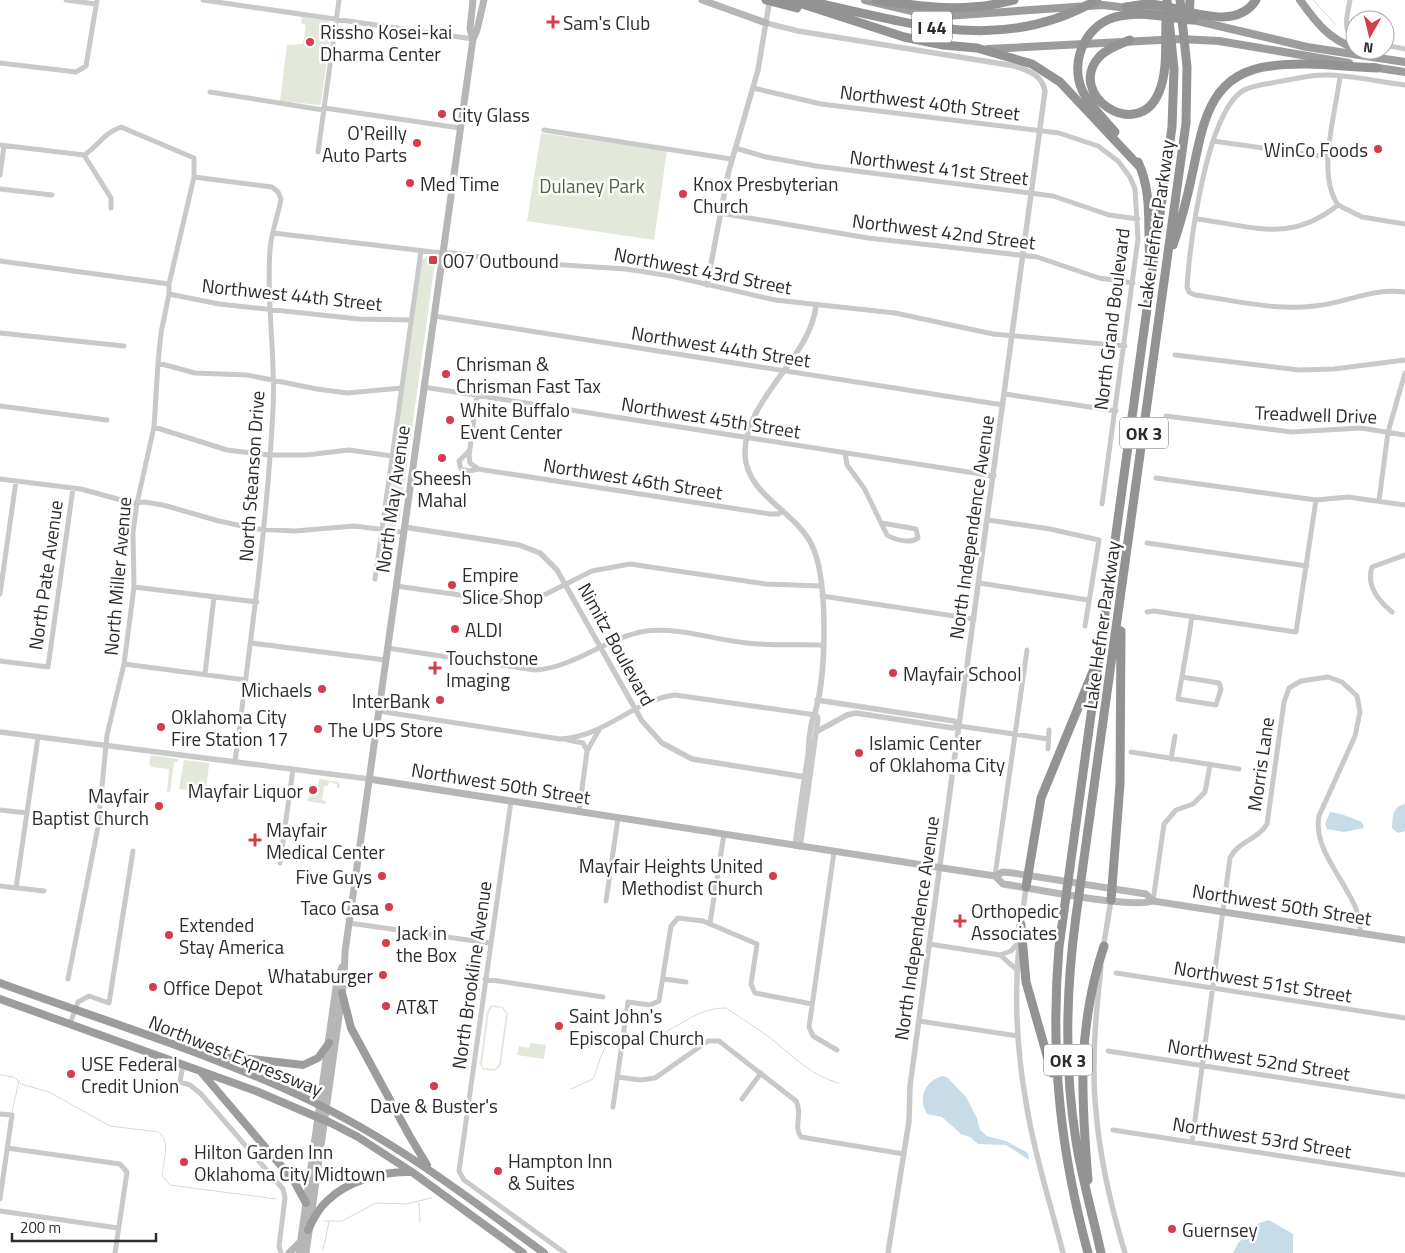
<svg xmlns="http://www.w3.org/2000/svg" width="1405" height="1253" viewBox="0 0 1405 1253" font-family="'Titillium Web',sans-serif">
<rect width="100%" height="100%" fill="#fff"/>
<!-- green -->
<path fill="#e2e9da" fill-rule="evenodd" d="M302,17L328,21L332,24L321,103L319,105L280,101L287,45L303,44L306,25L301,23Z
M541,133L667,151L654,240L527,221Z
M428,255L435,261L399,523L392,528L387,526L385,521L422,260Z
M151,755L178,759V762H174L170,792H167L169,769L151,767L149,763Z
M184,760L209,763L206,793L179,789Z
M319,779L339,782L340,788H337V784L329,782L328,786H324L322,800L326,801L325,804L307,801L308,797L317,796Z
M491,1005L503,1007L508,1014L501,1065L495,1071L483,1070L480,1064L487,1011ZM492,1007L502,1008L506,1014L499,1064L495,1069L483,1068L482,1064L489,1012Z
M530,1043L546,1045L544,1059L517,1055L519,1046L529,1048Z"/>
<!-- water -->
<path fill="#c8dce7" d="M1405,804V831L1398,833L1392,828C1393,816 1392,807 1405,804Z
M1330,812L1341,814L1362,822L1364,828L1344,832L1327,829L1325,824Z
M943,1076L948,1078L966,1097L977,1118L980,1130L987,1136L1006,1141L1028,1153L1029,1160L1006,1145L978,1144L970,1137L961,1134L942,1117L927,1114C918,1098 924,1081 943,1076Z
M1269,1220L1293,1234V1253H1233L1238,1243L1259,1223Z"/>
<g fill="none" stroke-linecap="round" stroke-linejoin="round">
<!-- stream -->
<path stroke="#c8dce7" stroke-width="1" d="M1313,0L1336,25
M628,1039C667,1045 688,1007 726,1008C742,1019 759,1029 774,1041C795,1058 811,1075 838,1083
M0,1075L14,1077L21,1084L49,1092L110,1126L159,1132C171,1142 163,1162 162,1176L170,1185L276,1199
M571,1089L593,1079C599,1067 602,1039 618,1037
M12,1112L19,1081
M419,1203L420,1222
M325,1221H342L376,1203L406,1204L431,1198
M323,1250L329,1222"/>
<!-- minor -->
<path stroke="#c9c9c9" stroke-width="5" d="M66,0L96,4
M203,0L473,39
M1350,0C1348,12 1341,32 1355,39
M1385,45L1405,49
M0,63L76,72L86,66L97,0
M1405,85C1379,82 1352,75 1326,75C1309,75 1293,79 1277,82C1266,84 1254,85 1244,90C1206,112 1190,244 1187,287L1189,292L1195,295C1234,300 1274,311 1314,306C1348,303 1368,288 1405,292
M753,88L821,104L1059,133L1098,146L1118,161L1130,177L1135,189L1138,239L1102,504
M210,92L323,110
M324,108L460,128
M544,130L731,159
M1213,141L1328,157
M0,145L84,155C100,145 102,134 121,127L194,158V177L169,284V294L161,333L158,363L154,427L137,503L133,533L134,587L124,664L107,735L98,827L68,979
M735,148L766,157L816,166L1053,196L1109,215L1138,219
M318,152L339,0
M84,155L111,198V208
M0,175L4,146
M194,177L272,187L278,192L281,199C278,216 271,233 270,250C266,303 276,356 273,409C267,527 250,644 235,762
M0,189L52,195
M1338,205C1316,173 1336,113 1340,76
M720,213L868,238L1037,257L1099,278L1133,283
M1197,219C1253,226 1289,244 1338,205L1362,217L1405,224
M273,233L433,252L454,253L517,262L626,269L671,276L775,300L895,313L993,334L1125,346
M0,261L169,284
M169,294L219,304L359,319L411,320
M434,316L1003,405
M0,333L124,346
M1175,355L1299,370L1334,369L1405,360
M158,363L195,373L247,375L317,389L347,393L402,388
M423,387L994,476
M1005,394L1116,411
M477,396L469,456L470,463L477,468
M0,406L107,420
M1166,416L1292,432L1361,428L1405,435
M154,427L227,450L269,455H306L349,450L392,456
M469,451L459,461L461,469L469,471L478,469L770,514H778L783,511
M845,453L847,465L864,488L887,535C895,540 911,544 918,538L916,529L882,523
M1156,478L1316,500L1348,497L1405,505
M0,479L81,489L132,503L145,502L163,505L219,521L256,529L295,531L354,526L403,532
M1379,501L1388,432L1405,373
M988,520L1050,529L1099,540L1085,626
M1147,543L1307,566
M375,579L421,251
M979,583L1088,600
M396,586L517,603L538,598L592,571L630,564L766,584L821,586
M134,587L257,602
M0,594L16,481
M822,596L974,619
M1147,612L1154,611L1296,632L1316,500
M1392,612C1378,600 1366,586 1372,567L1405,555
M251,643L385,660
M387,648L535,670C574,668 607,637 646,631C679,627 715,640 747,643C773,646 798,644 823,645
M0,661L48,667L73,488
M124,664L246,680
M205,674L214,597
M1182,677L1219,683L1221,689L1216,705L1178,699C1183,671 1188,644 1192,616
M378,711L560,739C603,738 634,700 675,695L816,715
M959,726L1048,739
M568,740L583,743L587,750
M1048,749L1049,730
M1131,752L1239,769
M1171,759L1175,736
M511,801L459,1171L464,1180L565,1253
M0,810L27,813
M579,812L587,751L599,730
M834,852L809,1027L813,1036L837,1050
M280,863L293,769
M995,876L1027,650
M0,886L44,891
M16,888L38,737
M606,901L618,818
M1153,901L1164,824L1176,810L1193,804L1205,792L1210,765
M349,923L489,943
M710,923L724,834
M929,944L1000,955L1011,951L1018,943
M1000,955L1017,970
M1116,973L1405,1018
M485,979L603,997
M664,979L686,982
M919,1021L1018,1036
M70,1024L78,1002L89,996L109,1003L133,851
M1108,1051L1405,1097
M183,1065L180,1082L190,1085L201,1094L283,1189L285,1198L279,1246L281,1253
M617,1077L641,1080L655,1078L708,1041H719L796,1101C803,1113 793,1127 801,1137L904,1154
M742,1099L761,1073
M613,1107L628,1002L650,1005L659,1001L671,926L678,918L703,921L757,944L751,984L755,993L812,1004
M0,1114L12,1115L0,1199
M1113,1130L1405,1175
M1192,1142L1230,858C1238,841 1258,840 1267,824L1284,702L1289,688L1301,681L1328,677L1342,682L1357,696L1360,712L1355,736L1319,816C1311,857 1364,895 1360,933
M7,1148L120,1164L127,1172L115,1253
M0,1211L118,1228"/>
<!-- tertiary -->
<path stroke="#c9c9c9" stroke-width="5.5" d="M766,23L798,31L1015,66C1029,71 1042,75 1045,91L910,1086L909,1121L888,1253
M707,285L728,174L758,70L769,4
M404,527L519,545L540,553L557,570L642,721L662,743L692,759L805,777
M817,700L954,721L959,726
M0,732L369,779
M816,732L847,715L856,713L953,728L959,726
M795,846C799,816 803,786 808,756C809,744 809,729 813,718C827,683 828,586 814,550C800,512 746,497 745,454C744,399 810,359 816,306
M800,847L818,718L816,715
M1021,927L1026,887
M1019,944C1014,998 1017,1054 1027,1108C1035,1157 1051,1205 1063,1253
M1103,949L1111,900
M1101,966C1096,1014 1091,1063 1096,1111C1100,1159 1111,1207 1125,1253"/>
<!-- secondary -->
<path stroke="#b6b6b6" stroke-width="7" d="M702,0L766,23
M473,39L470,29L473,0
M369,779L949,869L995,876L1003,872L1013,873L1146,894L1153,901
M995,876L1003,884C1032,888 1130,909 1153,901L1405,940
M289,1253L300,1242
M299,1253L337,980L342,967
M306,1253L344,981L345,952L473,39L477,30L484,0"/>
<!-- trunk -->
<path stroke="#9c9c9c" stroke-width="8" d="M865,0L916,12L946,16L1103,5L1161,12
M1300,0C1315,21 1329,40 1355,48
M1189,19L1307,47L1405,62
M988,49L1180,39L1219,41L1349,63
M1363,50L1379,55
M1372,67L1405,72
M0,983C104,1021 211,1053 311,1101C395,1141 469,1198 544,1253
M342,993L351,1028L409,1135L427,1165
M0,999L256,1091L331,1123L358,1137L412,1172L523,1253
M208,1054L303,1065L318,1058L329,1043
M202,1073L294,1181L306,1203
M308,1230C313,1219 318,1209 327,1201C347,1181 383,1171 410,1172"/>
<!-- motorway -->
<path stroke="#939393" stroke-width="9" d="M766,0L797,8
M790,0L904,37L943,45L977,48L1032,64L1060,82L1140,167
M803,0C907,21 997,57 1097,0
M876,0C924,7 967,13 1014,0
M1126,7C1134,6 1142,4 1149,4C1181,5 1233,35 1256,0
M1189,16L1190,0
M1130,40C1120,44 1108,48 1100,56C1064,94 1138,144 1159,92C1168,71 1165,43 1166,20
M1115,132C1104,119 1090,106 1082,90C1069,59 1087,22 1120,16C1143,11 1170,18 1193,20
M1138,162C1153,194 1147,226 1150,260
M1173,245C1181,222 1187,199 1192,175C1203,125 1208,73 1271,66C1306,61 1342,67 1377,68
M1026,887L1041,798L1094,669
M1111,900L1120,784L1121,631
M1021,925L1026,982L1052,1073
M1088,1180C1081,1096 1077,1027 1104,946
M1088,1253C1060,1150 1050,1054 1059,947L1172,127L1174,69L1167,0
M1101,1253C1093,1216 1082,1179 1076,1141C1064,1066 1066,990 1076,916L1186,123L1187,67L1180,0"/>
</g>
<!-- markers -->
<g fill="#d53c4c" stroke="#fff" stroke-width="2">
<path d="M550.5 14.5h5v5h5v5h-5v5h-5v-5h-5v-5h5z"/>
<circle cx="310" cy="42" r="5"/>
<circle cx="442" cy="114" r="5"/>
<circle cx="417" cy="143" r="5"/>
<circle cx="1378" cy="149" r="5"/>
<circle cx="410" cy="183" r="5"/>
<circle cx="683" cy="194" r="5"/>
<rect x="428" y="255" width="10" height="10" rx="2.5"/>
<circle cx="446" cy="374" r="5"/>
<circle cx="450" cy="420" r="5"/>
<circle cx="442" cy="458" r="5"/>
<circle cx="452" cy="585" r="5"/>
<circle cx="455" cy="629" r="5"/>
<path d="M432.5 660.5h5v5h5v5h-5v5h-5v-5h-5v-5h5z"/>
<circle cx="893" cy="673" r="5"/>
<circle cx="322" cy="689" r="5"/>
<circle cx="440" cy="700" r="5"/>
<circle cx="161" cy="727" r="5"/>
<circle cx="318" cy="729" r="5"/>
<circle cx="859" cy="753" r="5"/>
<circle cx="313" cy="790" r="5"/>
<circle cx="159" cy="806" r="5"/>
<path d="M252.5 832.5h5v5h5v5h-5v5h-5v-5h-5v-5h5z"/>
<circle cx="382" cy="876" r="5"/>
<circle cx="773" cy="876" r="5"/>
<circle cx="389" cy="907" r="5"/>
<path d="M957.5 913.5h5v5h5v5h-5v5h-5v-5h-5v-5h5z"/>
<circle cx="169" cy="935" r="5"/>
<circle cx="386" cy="943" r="5"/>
<circle cx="383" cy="975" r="5"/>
<circle cx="153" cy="987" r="5"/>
<circle cx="386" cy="1006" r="5"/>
<circle cx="559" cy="1026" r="5"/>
<circle cx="71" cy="1074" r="5"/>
<circle cx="434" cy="1086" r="5"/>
<circle cx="184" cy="1162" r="5"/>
<circle cx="498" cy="1171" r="5"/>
<circle cx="1172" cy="1229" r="5"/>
</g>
<g text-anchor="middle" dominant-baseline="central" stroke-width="5" stroke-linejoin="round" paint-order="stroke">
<!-- shield labels -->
<g fill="#fff" stroke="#6b6b6b" stroke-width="1">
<rect x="912" y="11.5" width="40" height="31" rx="4"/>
<rect x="1120" y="417.5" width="48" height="31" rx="4"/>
<rect x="1044" y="1044.5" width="48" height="31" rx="4"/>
</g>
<g font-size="18" font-weight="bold" fill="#2c2c2c">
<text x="932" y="27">I 44</text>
<text x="1144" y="433">OK 3</text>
<text x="1068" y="1060">OK 3</text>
</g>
<!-- poi labels -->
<g font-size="19" fill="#2c2c2c" stroke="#fff" text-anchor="start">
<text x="563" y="22">Sam's Club</text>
<text x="320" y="31">Rissho Kosei-kai<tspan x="320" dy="22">Dharma Center</tspan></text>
<text x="452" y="114">City Glass</text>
<text x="407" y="132" text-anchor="end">O'Reilly<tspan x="407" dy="22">Auto Parts</tspan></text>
<text x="1368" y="149" text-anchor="end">WinCo Foods</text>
<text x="420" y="183">Med Time</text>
<text x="693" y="183">Knox Presbyterian<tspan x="693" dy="22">Church</tspan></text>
<text x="443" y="260">007 Outbound</text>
<text x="456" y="363">Chrisman &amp;<tspan x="456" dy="22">Chrisman Fast Tax</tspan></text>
<text x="460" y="409">White Buffalo<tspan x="460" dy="22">Event Center</tspan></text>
<text x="442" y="477" text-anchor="middle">Sheesh<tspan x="442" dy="22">Mahal</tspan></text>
<text x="462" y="574">Empire<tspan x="462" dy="22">Slice Shop</tspan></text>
<text x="465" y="629">ALDI</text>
<text x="446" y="657">Touchstone<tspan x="446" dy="22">Imaging</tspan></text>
<text x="903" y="673">Mayfair School</text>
<text x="312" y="689" text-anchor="end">Michaels</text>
<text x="430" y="700" text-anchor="end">InterBank</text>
<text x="171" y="716">Oklahoma City<tspan x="171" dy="22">Fire Station 17</tspan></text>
<text x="328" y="729">The UPS Store</text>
<text x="869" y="742">Islamic Center<tspan x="869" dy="22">of Oklahoma City</tspan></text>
<text x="303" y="790" text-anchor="end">Mayfair Liquor</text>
<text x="149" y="795" text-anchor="end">Mayfair<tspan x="149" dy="22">Baptist Church</tspan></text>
<text x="266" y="829">Mayfair<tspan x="266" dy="22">Medical Center</tspan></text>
<text x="763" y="865" text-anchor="end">Mayfair Heights United<tspan x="763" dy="22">Methodist Church</tspan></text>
<text x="372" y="876" text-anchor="end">Five Guys</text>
<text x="379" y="907" text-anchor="end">Taco Casa</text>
<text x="971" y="910">Orthopedic<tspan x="971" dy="22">Associates</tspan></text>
<text x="179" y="924">Extended<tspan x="179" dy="22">Stay America</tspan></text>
<text x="396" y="932">Jack in<tspan x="396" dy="22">the Box</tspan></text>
<text x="373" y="975" text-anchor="end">Whataburger</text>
<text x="163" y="987">Office Depot</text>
<text x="396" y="1006">AT&amp;T</text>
<text x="569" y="1015">Saint John's<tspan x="569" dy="22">Episcopal Church</tspan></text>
<text x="81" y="1063">USE Federal<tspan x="81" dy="22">Credit Union</tspan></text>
<text x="434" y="1105" text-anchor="middle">Dave &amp; Buster's</text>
<text x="194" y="1151">Hilton Garden Inn<tspan x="194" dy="22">Oklahoma City Midtown</tspan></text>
<text x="508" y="1160">Hampton Inn<tspan x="508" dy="22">&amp; Suites</tspan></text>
<text x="1182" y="1229">Guernsey</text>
</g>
<!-- street labels -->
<g font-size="19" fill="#2c2c2c" stroke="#fff">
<text transform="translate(930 102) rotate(7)">Northwest 40th Street</text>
<text transform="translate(939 167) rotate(7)">Northwest 41st Street</text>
<text transform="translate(1155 224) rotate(-82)">Lake Hefner Parkway</text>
<text transform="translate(944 231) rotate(7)">Northwest 42nd Street</text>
<text transform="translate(703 270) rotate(11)">Northwest 43rd Street</text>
<text transform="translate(292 294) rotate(6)">Northwest 44th Street</text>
<text transform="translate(1111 319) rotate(-83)">North Grand Boulevard</text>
<text transform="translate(721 346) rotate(9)">Northwest 44th Street</text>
<text transform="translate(1316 414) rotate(2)">Treadwell Drive</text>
<text transform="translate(711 417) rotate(9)">Northwest 45th Street</text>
<text transform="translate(251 476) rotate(-86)">North Steanson Drive</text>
<text transform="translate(633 478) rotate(9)">Northwest 46th Street</text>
<text transform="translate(392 499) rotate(-82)">North May Avenue</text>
<text transform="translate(971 527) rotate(-82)">North Independence Avenue</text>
<text transform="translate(45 575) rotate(-82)">North Pate Avenue</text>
<text transform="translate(117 576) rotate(-85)">North Miller Avenue</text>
<text transform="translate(1101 625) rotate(-82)">Lake Hefner Parkway</text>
<text transform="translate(617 644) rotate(61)">Nimitz Boulevard</text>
<text transform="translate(1260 764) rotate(-82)">Morris Lane</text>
<text transform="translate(501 783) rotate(9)">Northwest 50th Street</text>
<text transform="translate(1282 904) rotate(9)">Northwest 50th Street</text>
<text transform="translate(916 928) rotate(-82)">North Independence Avenue</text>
<text transform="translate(471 975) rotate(-82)">North Brookline Avenue</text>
<text transform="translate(1263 981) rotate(9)">Northwest 51st Street</text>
<text transform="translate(236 1055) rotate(22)">Northwest Expressway</text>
<text transform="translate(1259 1059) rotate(9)">Northwest 52nd Street</text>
<text transform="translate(1262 1137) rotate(9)">Northwest 53rd Street</text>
</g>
<!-- park labels -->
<g font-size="19" fill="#50633e" stroke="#fff">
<text x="592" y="185">Dulaney Park</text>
</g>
</g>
<!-- north arrow -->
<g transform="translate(1370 35) rotate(188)"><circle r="24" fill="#ffffff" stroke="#ababab"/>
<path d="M0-4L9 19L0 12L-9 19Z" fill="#d53c4c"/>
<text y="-8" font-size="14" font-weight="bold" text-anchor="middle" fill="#2c2c2c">N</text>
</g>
<!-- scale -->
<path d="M12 1233v8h144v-8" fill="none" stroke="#2c2c2c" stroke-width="2.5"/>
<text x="20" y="1233" font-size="15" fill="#2c2c2c" stroke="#ffffff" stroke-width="4" paint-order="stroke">200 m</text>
</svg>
